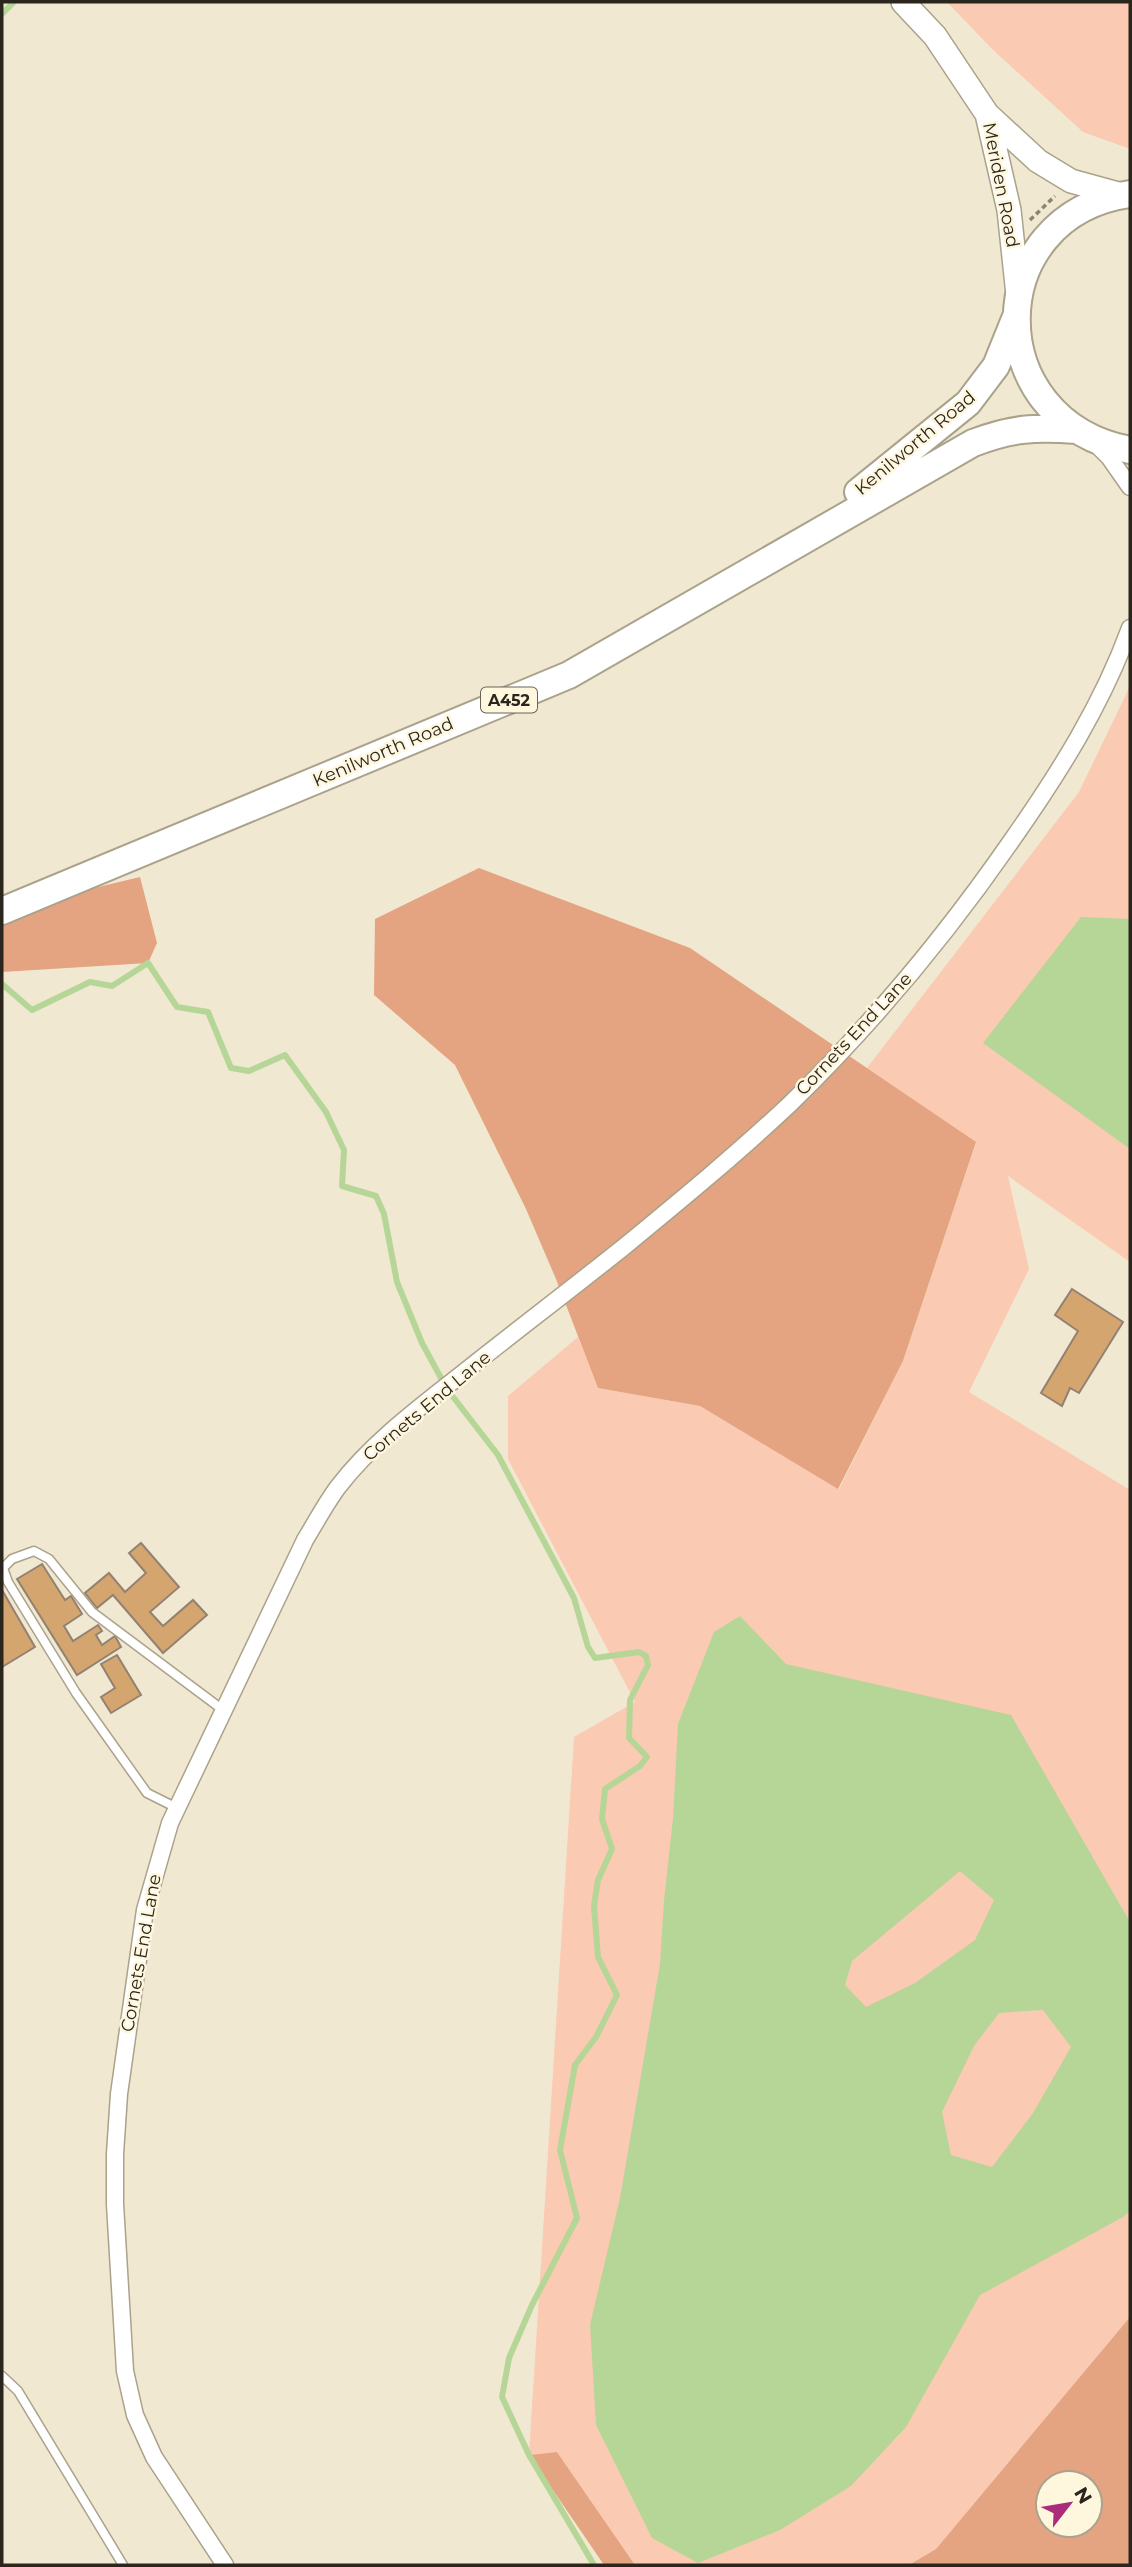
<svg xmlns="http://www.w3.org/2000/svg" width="1132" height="2567" viewBox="0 0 1132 2567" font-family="Montserrat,sans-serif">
<rect width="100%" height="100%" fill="#f1e8d1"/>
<!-- green -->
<path fill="#fbcab2" d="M947,2H1130V149L1083,132L991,48Z
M1130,686V1262L1008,1176L1029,1269L969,1392L1130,1490V2317L936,2549L909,2565H635L557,2452L529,2455L574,1737L635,1702L508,1459V1396L578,1337L598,1388L700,1406L839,1489L903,1361L976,1143L867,1068L1079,792Z"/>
<!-- forest -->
<path fill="#e4a381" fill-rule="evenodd" d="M479,868L690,948L976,1142L903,1361L838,1489L700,1406L598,1388L556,1279L526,1209L455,1065L374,995L375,919Z
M140,877L157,943L148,963L2,972V910Z
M1130,2317V2565H909L936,2549ZM1048,2483H1090V2525H1048Z
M557,2452L635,2565H604L529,2455Z"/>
<!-- water -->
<path fill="#b6d698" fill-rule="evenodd" d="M1081,917L1130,919V1149L983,1043Z
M740,1616L786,1664L1011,1715L1130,1922V2211L1123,2217L980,2295L906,2427L851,2486L780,2530L698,2563L652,2538L596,2425L590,2325L620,2198L660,1964L664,1900L673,1818L678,1724L714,1632ZM960,1871L994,1900L975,1940L915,1983L866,2007L845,1985L852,1961ZM1043,2010L1071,2047L1033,2113L992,2167L951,2155L942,2112L974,2046L999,2013Z"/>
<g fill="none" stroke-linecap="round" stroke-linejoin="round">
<!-- stream -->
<path stroke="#b6d698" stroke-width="6" d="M2,14L14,2
M2,984L32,1010L90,982L112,986L148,963L177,1007L208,1012L231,1068L249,1071L285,1055L326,1112L344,1150L342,1186L376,1196L384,1214L397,1282L422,1343L447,1389L498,1455L574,1598L588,1647L595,1658L639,1652L646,1656L648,1665L630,1700L629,1738L647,1757L640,1766L605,1789L602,1819L612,1849L598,1880L594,1906L598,1957L617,1995L596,2037L575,2065L560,2150L577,2218L532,2305L509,2358L502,2397L529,2455L594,2565"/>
</g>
<!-- building -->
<path fill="#d5a56f" stroke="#938271" stroke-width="2" d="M1072,1289L1123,1322L1079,1393L1070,1388L1062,1406L1041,1393L1078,1331L1055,1315Z
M141,1543L179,1587L150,1612L163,1626L193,1600L207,1615L163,1653L113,1595L97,1608L85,1593L109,1573L125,1592L146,1573L129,1553Z
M42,1564L65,1600L71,1596L82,1614L64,1626L73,1641L98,1625L102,1631L96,1635L102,1645L115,1636L121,1647L77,1675L17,1579Z
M2,1590L35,1647L2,1667Z
M117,1655L141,1695L111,1713L101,1697L115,1688L101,1664Z"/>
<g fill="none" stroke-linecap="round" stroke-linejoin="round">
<defs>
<path id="service" d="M177,1808L147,1793L76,1693L8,1582L3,1568L12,1559L34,1551L49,1559L92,1612L223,1710
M2,2376L18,2391L123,2565"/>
<path id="minor" d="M1095,443L1109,457L1130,487
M225,2565L154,2457L135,2415L125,2371L115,2204V2154L119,2094L145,1910L170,1823L305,1540C316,1522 326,1503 338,1487C371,1444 416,1410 458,1377C513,1333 570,1290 625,1246C681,1200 738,1153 791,1103C873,1023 947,934 1012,840C1059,773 1102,705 1130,628"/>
<path id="secondary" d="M903,2L935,36L987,114L1038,161L1071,181L1122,195
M987,114L1009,210L1018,295"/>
<path id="trunk" d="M1130,194C980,215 978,421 1130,450
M858,492L968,403L996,366L1015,319
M2,911L569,675L973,443C1012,428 1035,427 1077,430"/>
</defs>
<!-- service casing -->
<use href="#service" stroke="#aaa28b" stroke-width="11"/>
<!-- minor casing -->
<use href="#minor" stroke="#aaa28b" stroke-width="19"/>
<!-- secondary casing -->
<use href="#secondary" stroke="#aaa28b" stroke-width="26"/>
<!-- trunk casing -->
<use href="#trunk" stroke="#aaa28b" stroke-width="30"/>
<!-- path -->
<path stroke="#8b8575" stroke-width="3.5" stroke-dasharray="5 3.5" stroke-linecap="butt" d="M1030,220L1055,196"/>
<!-- service -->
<use href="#service" stroke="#fff" stroke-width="8"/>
<!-- minor -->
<use href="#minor" stroke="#fff" stroke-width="16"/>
<!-- secondary -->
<use href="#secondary" stroke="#fff" stroke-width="23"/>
<!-- trunk -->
<use href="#trunk" stroke="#fff" stroke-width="26"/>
</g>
<g text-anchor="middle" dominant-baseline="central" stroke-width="5" stroke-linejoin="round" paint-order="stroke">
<!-- shield labels -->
<rect fill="#fff6de" stroke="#6a6458" stroke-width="2" x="481" y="687.5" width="56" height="25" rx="5"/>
<g font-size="16" font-weight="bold" fill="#2a261e">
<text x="509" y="700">A452</text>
</g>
<!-- street labels -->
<g font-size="18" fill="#2a261e" stroke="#fff6de">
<text transform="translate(1001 185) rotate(79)">Meriden Road</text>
<text transform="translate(915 443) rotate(-40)">Kenilworth Road</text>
<text transform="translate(383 752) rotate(-23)">Kenilworth Road</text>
<text transform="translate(854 1034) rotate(-47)">Cornets End Lane</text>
<text transform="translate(427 1406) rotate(-40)">Cornets End Lane</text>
<text transform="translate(141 1953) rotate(-80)">Cornets End Lane</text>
</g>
</g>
<!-- border -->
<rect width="1132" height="2567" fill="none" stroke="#2a261e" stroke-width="7"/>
<!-- north arrow -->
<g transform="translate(1069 2504) rotate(59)"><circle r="33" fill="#fff6de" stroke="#aaa391" stroke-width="2"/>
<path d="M0-5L12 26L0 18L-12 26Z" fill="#aa2c7b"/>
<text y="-10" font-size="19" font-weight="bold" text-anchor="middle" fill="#2a261e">N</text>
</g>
</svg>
